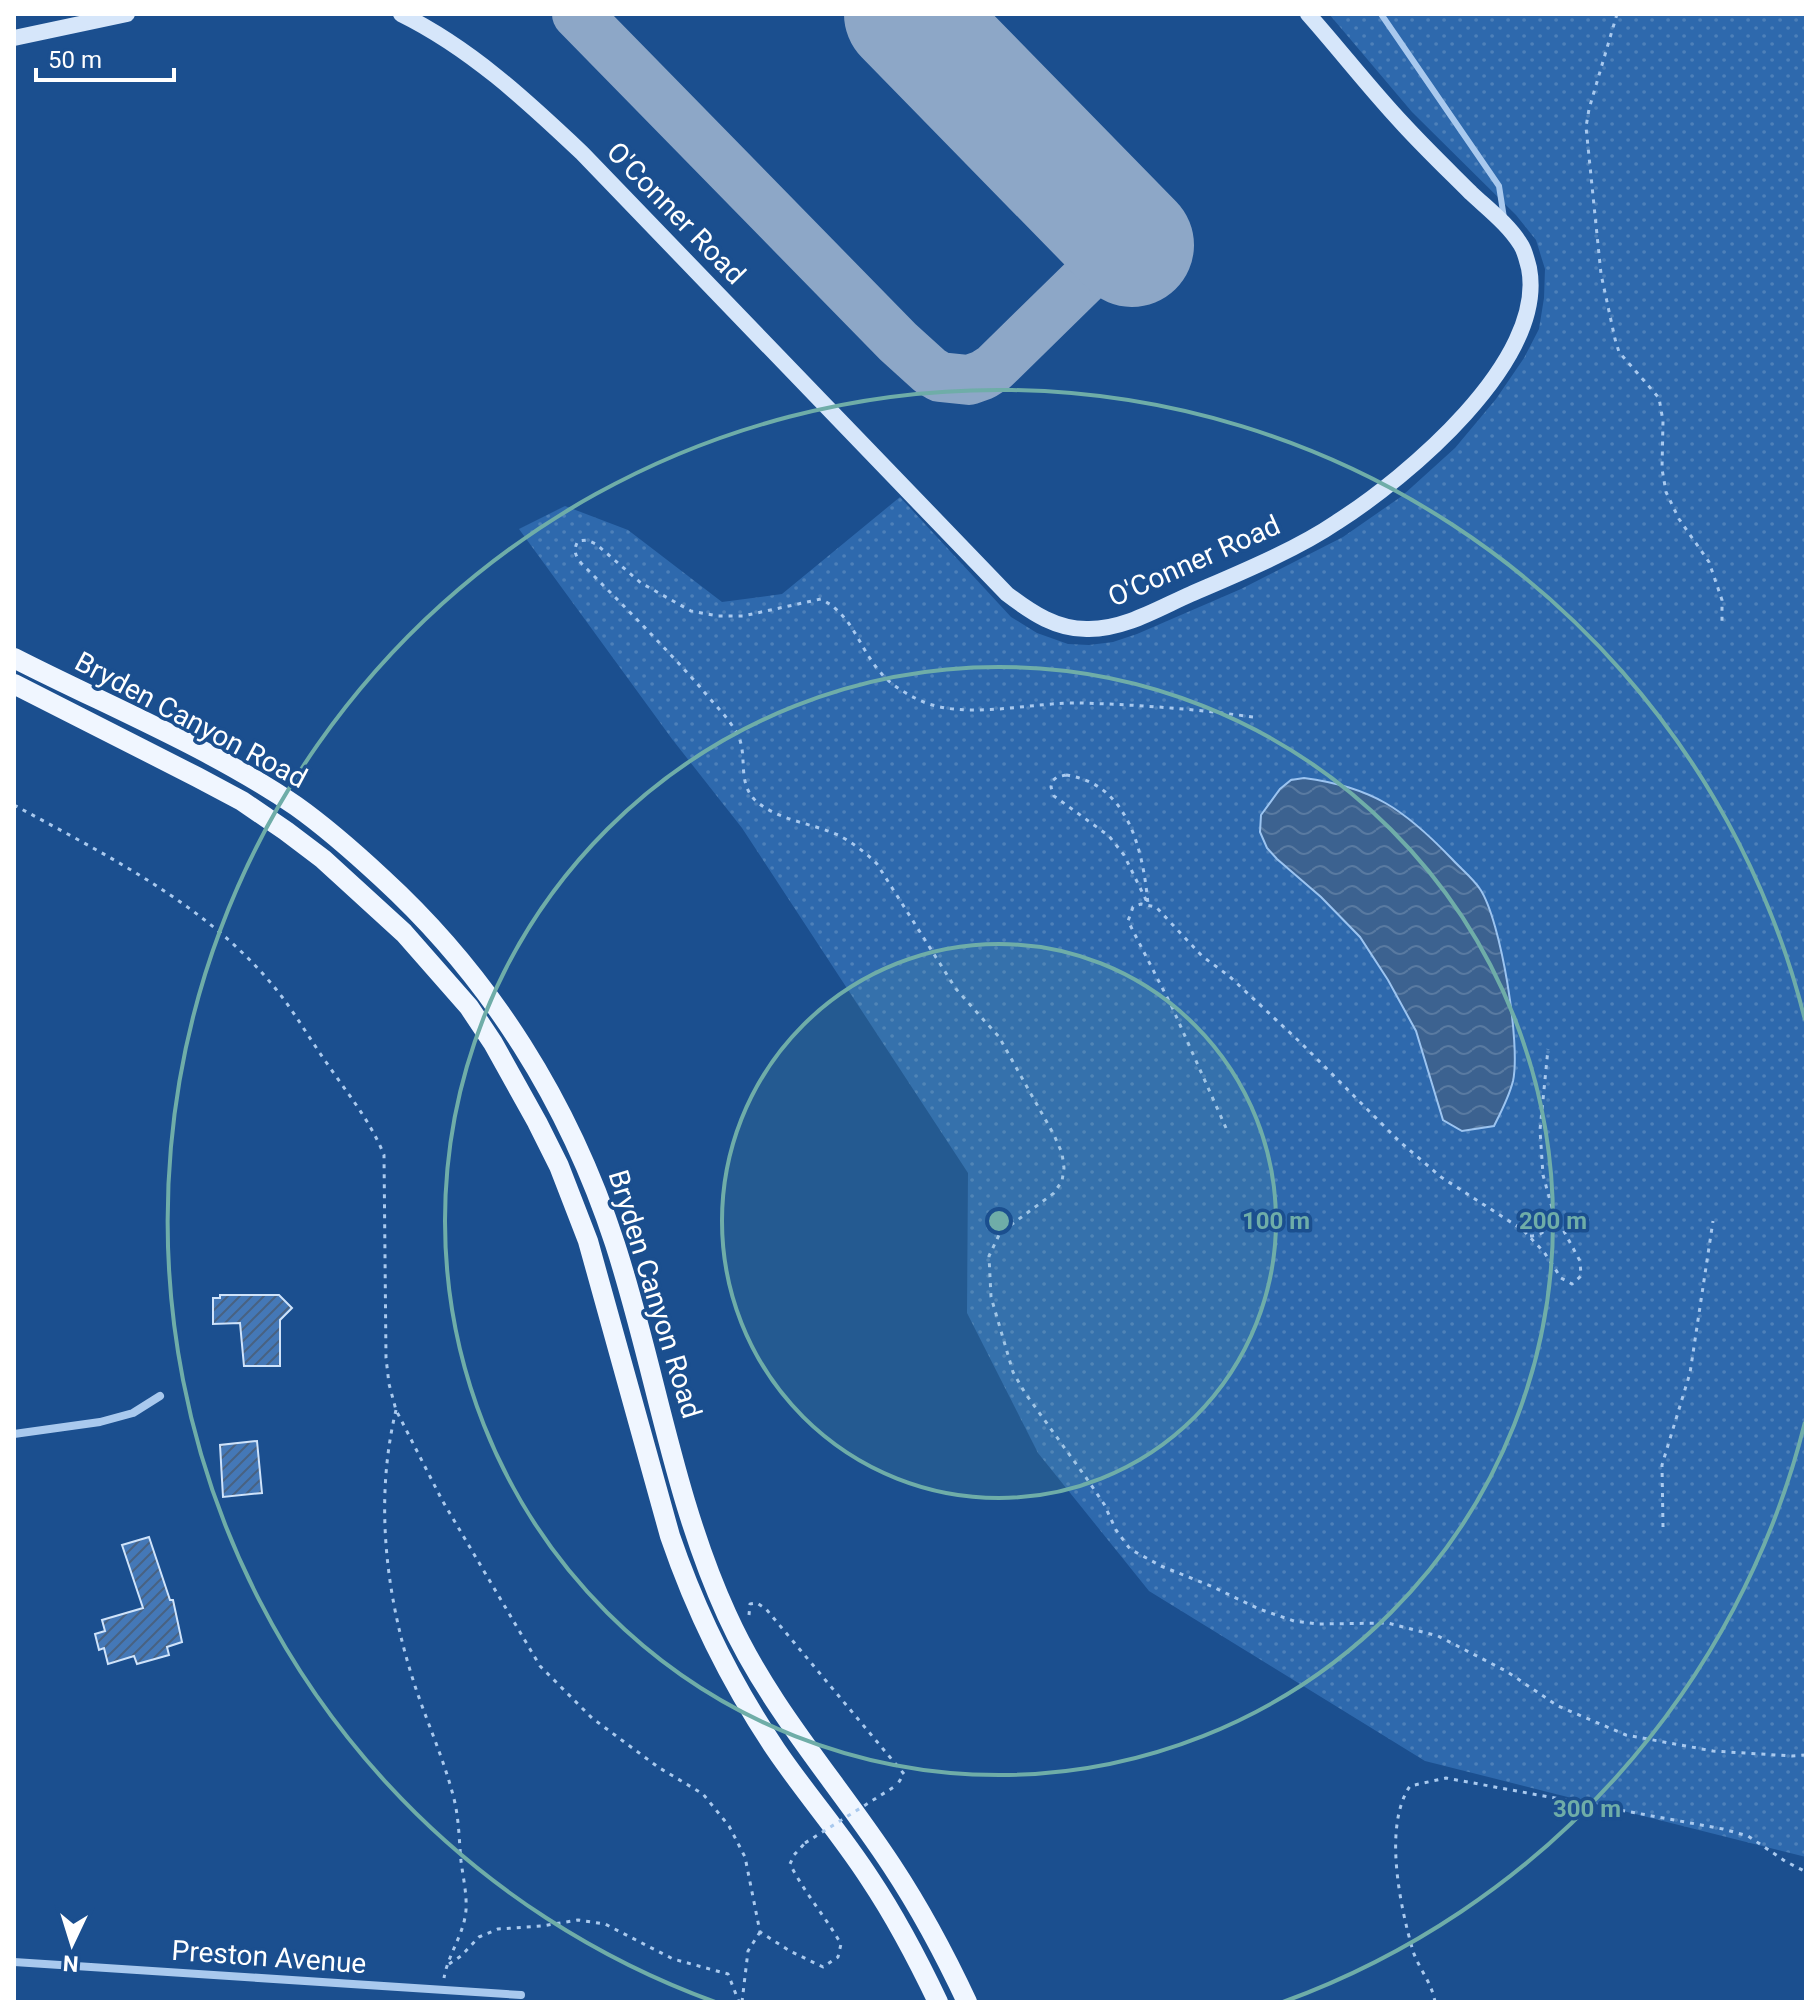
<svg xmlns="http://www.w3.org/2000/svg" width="1820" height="2016" viewBox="0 0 1820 2016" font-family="Roboto,sans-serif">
<defs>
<pattern id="grass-dots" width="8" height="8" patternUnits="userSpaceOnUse" patternTransform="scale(2)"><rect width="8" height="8" fill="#2e69ad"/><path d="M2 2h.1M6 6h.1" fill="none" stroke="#4d80b9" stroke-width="1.8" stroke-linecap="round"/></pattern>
<pattern id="water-waves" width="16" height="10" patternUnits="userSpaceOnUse" patternTransform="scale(2)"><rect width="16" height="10" fill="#3c6290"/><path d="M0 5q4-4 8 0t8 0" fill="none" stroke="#597aa1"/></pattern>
<pattern id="building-hatch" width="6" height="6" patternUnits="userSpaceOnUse" patternTransform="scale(2)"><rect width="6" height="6" fill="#4478b7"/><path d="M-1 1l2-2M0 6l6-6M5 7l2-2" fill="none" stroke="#486282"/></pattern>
</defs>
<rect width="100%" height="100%" fill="#1b4f8f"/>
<!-- grass -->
<path fill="url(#grass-dots)" d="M1329,14H1806V1857L1425,1761L1149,1591L1038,1453L967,1313L968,1173L742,828L672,739L519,529L565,506L628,530L722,602L782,594L900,497L1011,617L1037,633L1068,644L1089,645L1113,642L1137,634L1241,589L1343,537L1402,496L1455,448L1496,399L1524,358L1539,329L1544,298L1545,269L1536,240L1516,215L1412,112Z"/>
<!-- water -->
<path fill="url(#water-waves)" stroke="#9cc4f0" stroke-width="2" d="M1304,778C1372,787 1404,809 1451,858C1460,868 1473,878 1480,889C1501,920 1521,1045 1513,1081C1509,1097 1501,1112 1494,1126L1462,1131L1443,1120L1416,1031L1388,980L1360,937L1321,897L1277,859L1267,848L1260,832L1261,815L1280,789L1291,780Z"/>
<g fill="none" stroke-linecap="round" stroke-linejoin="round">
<!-- taxiway -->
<path stroke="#8da7c7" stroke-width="50" d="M577,14L898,342L930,371L940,377L969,380L983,375L994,368L1089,275C1109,245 1098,219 1080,191"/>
<!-- runway -->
<path stroke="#8da7c7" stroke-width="124" d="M906,14L1132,245"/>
</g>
<!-- building -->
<path fill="url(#building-hatch)" stroke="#cfe3fa" stroke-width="2" d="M220,1295H279L292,1308L280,1320V1366H244L240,1323L213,1324V1298H220Z
M257,1441L262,1493L223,1497L220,1445Z
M149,1537L170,1600H173L182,1642L167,1647L169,1655L137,1664L134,1656L108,1664L104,1648L99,1650L95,1634L105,1631L102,1620L143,1608L122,1545Z"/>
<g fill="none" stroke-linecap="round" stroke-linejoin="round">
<!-- path -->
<path stroke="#a9c9ee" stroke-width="3" stroke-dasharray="4 6" stroke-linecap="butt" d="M1617,14L1589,109L1586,127L1601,274L1615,339L1619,352L1659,398L1663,421L1662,469L1666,492L1679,519L1709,562L1722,600V624
M1253,717C1196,709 1140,705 1083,703C1032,701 961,723 915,698C903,692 889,683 881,673C858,647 854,616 821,599L743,616H718L691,611L641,583L596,544L587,540L578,541C573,550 575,555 581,563C622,604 662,644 700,687C712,702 729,718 738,735C748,757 737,780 754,799C775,820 812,823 838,835C852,842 866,853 877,864L956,989L999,1037L1054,1135L1062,1153L1064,1168L1062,1181L1054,1193L1000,1233L989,1256L991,1297L1013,1372L1025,1393L1087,1479L1104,1504L1116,1530L1130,1549L1161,1566L1213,1587L1259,1609L1294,1621L1318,1624L1388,1623L1438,1636L1506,1671L1558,1706L1626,1735L1713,1751L1792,1756L1806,1755
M1066,775C1129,784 1143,851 1148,904L1124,855L1109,836L1054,796L1051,787L1052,781L1057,777Z
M14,805C104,854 202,902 270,982C291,1006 307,1035 326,1062C347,1093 370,1120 384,1155L386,1358L389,1384L396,1410L442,1500L540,1666L592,1718L658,1767L703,1794L729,1826L745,1857L760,1932L790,1951L823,1967L838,1957L841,1944C825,1916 804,1892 790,1864L794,1855L805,1843
M1226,1128L1172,1007L1128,921L1133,907L1141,904L1156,907L1202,956L1229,976L1301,1043L1399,1141L1441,1177L1523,1230L1544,1252L1561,1278L1572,1284L1581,1276L1580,1261L1553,1211L1543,1175L1540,1130L1548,1049
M1530,1236C1545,1236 1549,1226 1554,1214
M396,1410C374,1502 386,1597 415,1686C427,1722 443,1757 453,1795C459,1816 459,1840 461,1861C463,1877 467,1894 466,1910C464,1935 448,1954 444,1978
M1663,1527L1662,1465L1690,1373L1713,1221
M749,1615L750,1604L757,1603L766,1609L904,1774L897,1785
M449,1964L461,1956L479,1937L498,1929L542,1926L578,1920L605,1924L673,1959L728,1974L739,2002
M742,2002L748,1951L760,1932
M1435,2002C1432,1983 1419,1969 1413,1951C1400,1906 1383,1826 1410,1786L1446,1778L1723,1829L1748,1836L1785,1861L1806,1872"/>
<!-- lane -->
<path stroke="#a9c9ee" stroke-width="6" d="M1381,14L1499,186L1504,218"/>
<!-- street -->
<path stroke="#a9c9ee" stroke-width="8" d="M14,1434L100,1422L133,1413L160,1396
M14,1962L521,1995"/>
<!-- secondary -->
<path stroke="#d6e6fa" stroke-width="16" d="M401,14C470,48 526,100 582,153L1007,594C1032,613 1057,630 1089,629C1125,629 1159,608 1191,594C1237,574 1296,550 1337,522C1406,478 1547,361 1529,268C1527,261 1525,251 1521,245C1509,225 1488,209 1471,193C1448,170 1425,148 1403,124C1370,89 1340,50 1308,14
M14,38L127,14"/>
<!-- primary -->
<path stroke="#f0f6ff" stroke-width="20" d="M14,658C108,706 209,747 296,806C327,828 354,852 382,878C491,978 569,1103 615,1244C655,1367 673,1497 727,1615C769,1708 837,1782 892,1866C921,1910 945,1955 967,2002
M14,684L197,777L242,801L286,831L323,859L404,933L469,1007L493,1043L537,1122L559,1166L588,1241L670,1536C696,1612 731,1683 776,1750C806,1794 841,1834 870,1879C896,1918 918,1960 938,2002"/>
<!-- path-bridge -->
<path stroke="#a9c9ee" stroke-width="3" stroke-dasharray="4 6" stroke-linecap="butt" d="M805,1843L897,1785"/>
</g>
<!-- distance rings -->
<circle cx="999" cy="1221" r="277" fill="#6fada8" fill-opacity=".12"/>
<g fill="none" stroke="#6fada8" stroke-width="4">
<circle cx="999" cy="1221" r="277"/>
<circle cx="999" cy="1221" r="554"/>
<path d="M1805 1422A831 831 0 0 1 1283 2002M715 2002A831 831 0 1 1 1805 1020"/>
</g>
<g text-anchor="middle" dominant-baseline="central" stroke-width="7" stroke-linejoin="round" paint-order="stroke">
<!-- street labels -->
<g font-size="28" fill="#fff" stroke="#1b4f8f">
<text transform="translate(676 213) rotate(46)">O'Conner Road</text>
<text transform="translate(1194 561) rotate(-24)">O'Conner Road</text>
<text transform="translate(191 720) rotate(28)">Bryden Canyon Road</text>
<text transform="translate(655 1294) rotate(73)">Bryden Canyon Road</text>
<text transform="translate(269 1957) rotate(4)">Preston Avenue</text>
</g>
</g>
<circle cx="999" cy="1221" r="12" fill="#6fada8" stroke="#1b4f8f" stroke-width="4"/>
<g font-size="24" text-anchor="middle" font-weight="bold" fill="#6fada8" stroke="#1b4f8f" stroke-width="7" stroke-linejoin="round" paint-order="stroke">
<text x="1276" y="1229">100 m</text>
<text x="1553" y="1229">200 m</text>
<text x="1587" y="1817">300 m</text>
</g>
<!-- border -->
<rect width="1820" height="2016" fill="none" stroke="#ffffff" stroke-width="32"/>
<!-- north arrow -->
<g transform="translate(72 1944) rotate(184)" stroke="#1b4f8f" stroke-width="6" paint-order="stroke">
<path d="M0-6L14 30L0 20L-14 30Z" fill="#ffffff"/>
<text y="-12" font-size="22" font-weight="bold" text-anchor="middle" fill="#ffffff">N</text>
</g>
<!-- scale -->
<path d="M36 68v12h138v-12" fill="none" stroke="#ffffff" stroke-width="4"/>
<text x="48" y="68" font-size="24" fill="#ffffff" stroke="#1b4f8f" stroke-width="6" paint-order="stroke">50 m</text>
</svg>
